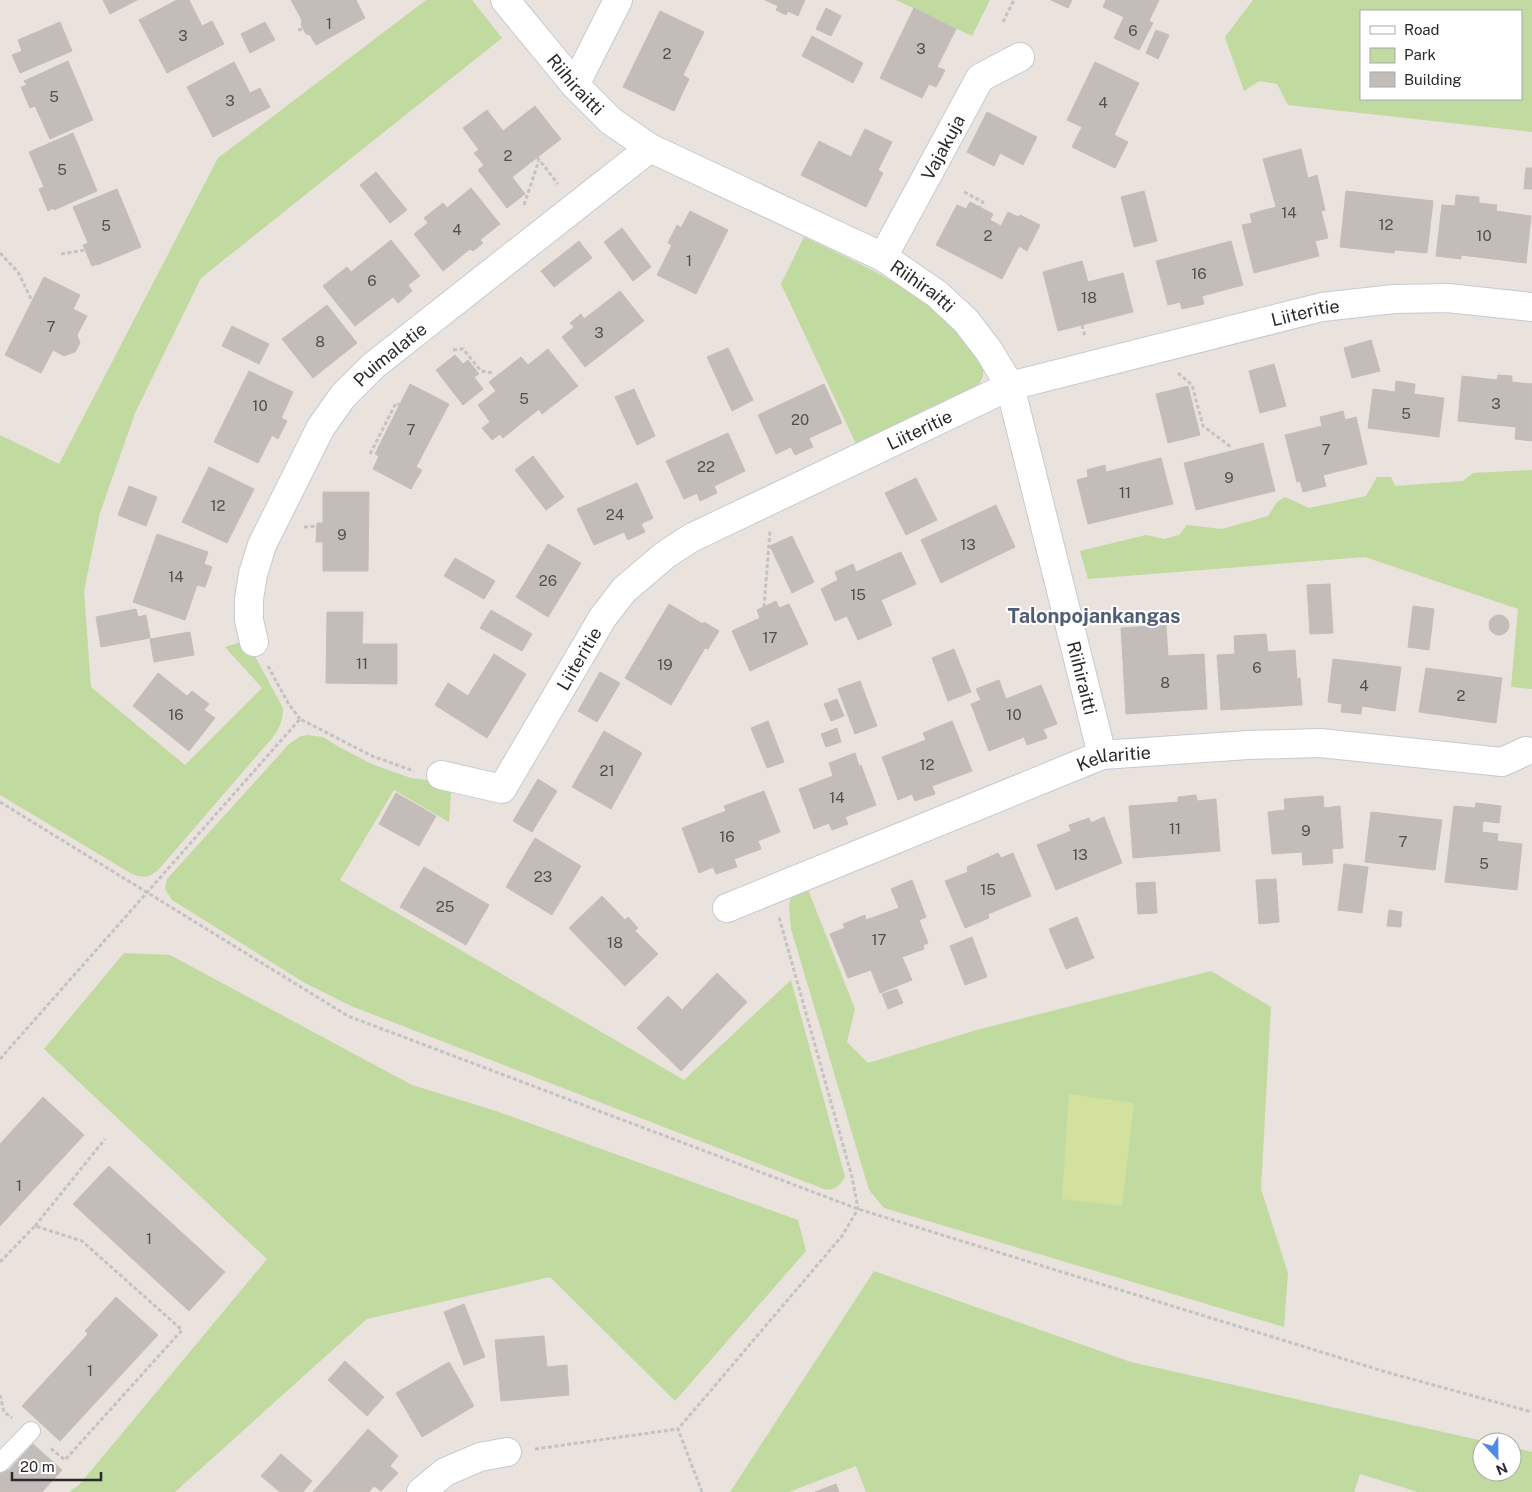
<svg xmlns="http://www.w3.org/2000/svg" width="1532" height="1492" viewBox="0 0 1532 1492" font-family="'Public Sans',sans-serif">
<rect width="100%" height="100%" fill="#eae2dd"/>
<!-- green -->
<path fill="#c0daa0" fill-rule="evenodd" d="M426,0H472L502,38L201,278L135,413L100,513L84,591L91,687L185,765L262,688L225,647L241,642L250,647L283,708C283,720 280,727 273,737L159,869C150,878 143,878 132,874L0,795V435L59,464L218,158Z
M896,0H990L972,36Z
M1253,0H1532V132L1288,105L1277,84L1259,81L1244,91L1225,37ZM1361,11H1521V99H1361Z
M804,237C862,265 925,291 967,342C974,350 985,363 983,375C982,384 972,390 966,395L857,446L781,284Z
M1532,470V689L1511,687L1518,609L1365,557L1088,579L1080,551L1146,535L1164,539L1179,535L1187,525L1222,529L1268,516L1277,502L1285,497L1309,508L1366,496L1377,477H1391L1395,486L1463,481L1473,473Z
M307,735L323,737L339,747L374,765L411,778L442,782L449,788L451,793L449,822L394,790L340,880L684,1080L791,980L845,1177C840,1185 835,1191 824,1189L351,1006L305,983L172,900L165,889L167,879L288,745L299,737Z
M807,887L855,1009L847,1042L868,1063L980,1029L1211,971L1271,1007L1261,1189L1288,1273L1284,1327L884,1208L869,1190L791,929L789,905L793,890Z
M124,953L170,955L412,1085L496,1111L798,1220L806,1251L675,1401L550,1277L367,1319L175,1492H69L79,1485L267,1259L44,1049Z
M874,1271L1131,1362L1488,1442H1482V1472H1512V1447L1532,1452V1492H1418L1360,1474L1354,1492H866L856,1466L789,1492H730Z"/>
<!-- pitch -->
<path fill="#d2e19d" d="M1069,1094L1134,1103L1122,1206L1062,1199Z"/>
<!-- building -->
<path fill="#c3bdb9" stroke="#c5bdb7" d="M103,0H137L110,14Z
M177,0H189L202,26L212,21L224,44L167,73L139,20Z
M291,0H356L365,18L316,45L310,35L306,34L301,25L302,20Z
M765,0H805L798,16L788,11L786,15L776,10L778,6Z
M1051,0H1072L1068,8Z
M1106,0H1159L1149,21L1153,23L1139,50L1114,38L1124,17L1103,7Z
M826,8L841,16L831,36L816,29Z
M914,8L956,29L937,67L945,70L941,78L936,87L929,84L922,98L880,78Z
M660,11L704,32L683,75L689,79L674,111L623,87Z
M60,22L72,51L20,73L12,55L22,51L18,40Z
M265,22L275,40L250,53L241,34Z
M1156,30L1169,35L1158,59L1146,53Z
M812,36L863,63L853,83L802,56Z
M68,61L93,120L50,139L35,106L30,108L21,87L27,85L24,81Z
M234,62L250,93L260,88L270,107L213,137L187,87Z
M1095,62L1139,83L1114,135L1128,142L1115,168L1072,147L1082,127L1067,120Z
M535,106L561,139L512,177L525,194L507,208L478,170L484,165L474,153L479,150L463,128L487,110L503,131Z
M987,112L1037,137L1023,165L1000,153L994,166L967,152Z
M865,129L892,142L878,170L883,173L866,207L801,175L819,141L851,157Z
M73,133L97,191L54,210L53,208L48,211L39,189L44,187L29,152Z
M1301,149L1308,178L1317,175L1325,210L1321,211L1328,238L1315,241L1319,256L1254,273L1242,225L1252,223L1250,214L1276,207L1263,159Z
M1526,168H1532V189H1524Z
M376,172L407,210L390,223L360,185Z
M471,188L500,224L480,240L483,243L473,251L470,249L443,271L414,234L428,223L424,218L443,203L447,208Z
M117,189L141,247L97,265V264L92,266L83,245L88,243L73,207Z
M1144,191L1157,241L1134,247L1121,197Z
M1346,191L1433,201L1427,253L1395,250L1394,253L1340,247Z
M1456,195L1479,197V203L1497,205L1496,211L1531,216L1526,263L1461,255V259L1436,256L1442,205L1455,206Z
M970,202L993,214L990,220L1001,226L1008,212L1018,217L1020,215L1040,225L1027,251L1019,246L1002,279L936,245L957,205L966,209Z
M690,211L728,230L696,294L657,275L672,245L668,243L677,225L681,228Z
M622,228L651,267L633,281L604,242Z
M391,240L420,276L408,285L412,291L398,303L393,297L355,326L323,286L347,267L351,272Z
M579,241L592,258L554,287L541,271Z
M1231,241L1243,285L1202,296L1204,304L1182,309L1180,302L1168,305L1156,261Z
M1082,261L1088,282L1123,273L1133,312L1058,331L1043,272Z
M44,277L80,295L73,309L87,316L77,335L80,343L75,352L64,356L53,350L41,373L5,355Z
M620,291L644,321L585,367L562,337L574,327L570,323L581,314L584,319Z
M327,305L357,343L313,378L282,339Z
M232,326L269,344L259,364L222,346Z
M1371,340L1380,371L1352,378L1344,348Z
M728,348L753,400L732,411L707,357Z
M548,349L578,386L542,414L539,409L503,438L500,434L492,440L482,428L490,422L478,405L496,391L489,382L521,357L528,365Z
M455,355L463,364L468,360L479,374L474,377L483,389L463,405L436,370Z
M1274,364L1286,406L1260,413L1249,371Z
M249,371L293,392L281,418L287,421L278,439L272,435L258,463L214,442Z
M1498,375L1512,376V382L1532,384V441L1515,439L1516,427L1458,421L1462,376L1497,380Z
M1396,381L1415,384L1414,394L1444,398L1439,437L1368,428L1373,389L1395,392Z
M410,384L449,404L416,467L422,470L411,489L373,469L379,456L375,454Z
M824,384L842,423L809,438L813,447L795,455L791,447L776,454L758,415Z
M1188,386L1200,435L1168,443L1156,394Z
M634,389L655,436L637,445L615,397Z
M1343,411L1345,420L1356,417L1367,464L1323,475L1326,486L1303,492L1300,481L1297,482L1285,435L1322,426L1320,417Z
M728,433L745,471L714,486L717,493L700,501L697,493L684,499L666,461Z
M1263,443L1275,491L1196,510L1184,463Z
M533,456L564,497L546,510L515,470Z
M1161,458L1173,504L1088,524L1077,480L1088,477L1087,470L1105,465L1106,472Z
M209,467L254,489L227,543L182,522Z
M916,478L937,520L906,535L885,493Z
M637,483L653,518L641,524L645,532L628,540L624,532L594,545L577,509Z
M129,486L157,497L146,526L118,515Z
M323,492H369L368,571H323V542H316L317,523H323Z
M996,505L1015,547L941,583L921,540Z
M157,534L208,552L204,564L212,567L205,587L197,585L185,620L133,602Z
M792,536L814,582L792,593L770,546Z
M548,544L581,563L548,617L516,597Z
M901,552L916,584L881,600L892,625L858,640L847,616L835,621L821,589L838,580L835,572L853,564L856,572Z
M455,558L495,581L484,599L444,576Z
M1330,584L1333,633L1310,634L1307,585Z
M776,601L779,608L789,604L808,644L750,671L732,631L760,618L757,610Z
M669,604L703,624L704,622L719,631L708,649L705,648L671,705L625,678Z
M1413,606L1434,609L1429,650L1408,647Z
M136,609L138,617L146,615L150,638L101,647L96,617Z
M491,610L532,634L522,651L480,628Z
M327,612H363L362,644H397V684L326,683Z
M1489 625a10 10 0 1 1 20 0a10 10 0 1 1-20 0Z
M1166,625L1168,656L1204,654L1207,709L1126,714L1121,628Z
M190,632L194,655L154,662L150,639Z
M1266,634L1268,652L1295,650L1297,679L1300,678L1302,705L1221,710L1217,655L1235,654L1234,636Z
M954,649L971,692L948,701L932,658Z
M494,654L526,674L487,738L435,705L448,683L468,696Z
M1333,659L1401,667L1395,711L1362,706L1361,714L1341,712L1342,704L1328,702Z
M1426,668L1502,678L1496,723L1419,712Z
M600,672L620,683L597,722L578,711Z
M158,673L187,696L192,691L209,704L204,710L215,718L189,751L133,706Z
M999,680L1006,699L1041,685L1057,724L1043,729L1047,738L1027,745L1024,737L989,751L971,704L981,700L976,689Z
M860,681L877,726L855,734L838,689Z
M837,699L844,716L831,721L824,704Z
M768,721L784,762L767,768L751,728Z
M952,721L972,771L932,786L935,794L915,801L912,794L898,800L882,757L926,740L923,733Z
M837,728L841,742L826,747L821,734Z
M604,731L642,753L611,809L572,787Z
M855,753L859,766L861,765L876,805L845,817L848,824L832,830L829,823L814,829L799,789L833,776L829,763Z
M538,779L557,791L532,832L513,821Z
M764,791L780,832L758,841L761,849L734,859L737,867L716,874L713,867L699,873L682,828L726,811L724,806Z
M396,793L436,816L419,846L379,824Z
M1196,795L1197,801L1216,799L1220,851L1133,858L1129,806L1178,802V797Z
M1323,796L1324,808L1340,806L1343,848L1332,849L1333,863L1303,865L1302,852L1272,854L1268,812L1285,810L1284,799Z
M1476,803L1501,806L1499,823L1483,821L1482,832L1498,834L1497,841L1522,844L1517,890L1445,882L1454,806L1475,808Z
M1371,812L1442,820L1435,870L1365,862Z
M1104,817L1122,863L1056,890L1037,845L1071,831L1069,825L1089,818L1091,823Z
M535,838L581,866L552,915L506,887Z
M998,853L1001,858L1013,853L1031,896L988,914L989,918L965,928L945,881L968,872L967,867Z
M1344,864L1368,867L1362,913L1338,910Z
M424,867L489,905L466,945L400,907Z
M1276,879L1279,922L1259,924L1256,880Z
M912,880L926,917L919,920L928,943L923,945L924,949L902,957L912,980L880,993L871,970L848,978L830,934L845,928L843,924L865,915L866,920L899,908L891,889Z
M1155,882L1157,913L1138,914L1136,883Z
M602,896L625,920L628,917L638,928L635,931L658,954L625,986L569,928Z
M1389,910L1402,912L1401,927L1387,926Z
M1077,917L1094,958L1066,969L1049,929Z
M972,937L987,977L965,985L950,946Z
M717,973L747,1002L681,1071L637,1028L668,996L682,1010Z
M897,989L903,1003L888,1009L882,994Z
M43,1097L84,1135L0,1226V1144Z
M109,1166L225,1272L189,1311L73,1204Z
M116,1297L158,1335L60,1441L22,1406L88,1334L85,1331Z
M464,1304L485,1357L464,1365L444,1312Z
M544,1336L547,1367L567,1365L569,1395L501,1401L495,1340Z
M345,1361L384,1397L367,1416L328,1380Z
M449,1362L474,1406L422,1437L396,1393Z
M368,1429L398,1456L390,1466L398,1473L381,1491L374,1486L369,1492H313Z
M33,1444L62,1470L42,1492H0V1473L9,1470Z
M281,1454L312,1481L303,1492H280L261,1476Z
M836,1484L839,1492H815Z"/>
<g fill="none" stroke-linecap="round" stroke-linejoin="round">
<defs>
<path id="lane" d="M0,1463L31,1431"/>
<g id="street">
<path d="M575,85L618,0"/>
<path id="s1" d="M883,257L980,78L1020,57"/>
<path id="s2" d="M254,642L249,620V599L253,574L262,545L321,427L343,396L373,366L650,148"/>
<path id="s3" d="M441,775L502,789L603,617L624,590L665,555L691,538L1010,386L1322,307L1394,299L1448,298L1532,307"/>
<path id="s4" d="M727,908L1102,755L1248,745L1320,743L1502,762L1526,751"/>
<path d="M421,1492L445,1472L480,1457L507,1452"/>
</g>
<g id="secondary">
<path id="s5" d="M505,0L575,85L611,121L650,148L883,257L937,294L966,321L989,351L1010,386L1102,755"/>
</g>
</defs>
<!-- lane casing -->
<use href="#lane" stroke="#c5cad2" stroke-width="20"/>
<!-- street casing -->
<use href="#street" stroke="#c5cad2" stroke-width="30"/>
<!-- secondary casing -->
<use href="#secondary" stroke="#c5cad2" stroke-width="30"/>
<!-- path -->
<path stroke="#c3c3c3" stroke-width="3" stroke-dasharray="4 2.5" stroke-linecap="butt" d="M1003,22L1014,0
M298,30L304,29
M537,157L558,184
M964,192L983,202L980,207
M524,205L539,160
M0,253L18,272L32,301
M61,254L85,250
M1082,325L1085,337
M453,350L463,349L481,371L493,373
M1178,373L1192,385L1203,426L1231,447
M370,454L396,403L400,405
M304,527L317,526
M764,607L770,531
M268,666L288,703L300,719
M0,802L348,1016L858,1209L1386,1372L1532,1412
M0,1059L300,719L372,756L414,771
M35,1226L105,1139
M0,1262L35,1226L82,1241L182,1330L65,1460L49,1447
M0,1395L4,1412L12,1418
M535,1449L678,1429
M702,1492L678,1429L842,1236L858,1209L852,1177L779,917"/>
<!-- lane -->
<use href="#lane" stroke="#fff" stroke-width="18"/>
<!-- street -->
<use href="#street" stroke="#fff" stroke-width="28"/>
<!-- secondary -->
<use href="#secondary" stroke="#fff" stroke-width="28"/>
</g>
<g text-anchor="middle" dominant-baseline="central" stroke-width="4" stroke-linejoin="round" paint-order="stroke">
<!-- number labels -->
<g font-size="15" fill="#504f4e">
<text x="329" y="23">1</text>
<text x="1133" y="30">6</text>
<text x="183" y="35">3</text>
<text x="921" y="48">3</text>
<text x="667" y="53">2</text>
<text x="54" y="96">5</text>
<text x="230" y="100">3</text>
<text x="1103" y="102">4</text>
<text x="508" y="155">2</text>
<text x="62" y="169">5</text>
<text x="1289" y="212">14</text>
<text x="1386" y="224">12</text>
<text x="106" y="225">5</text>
<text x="457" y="229">4</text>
<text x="988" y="235">2</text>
<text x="1484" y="235">10</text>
<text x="689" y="260">1</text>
<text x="1199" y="273">16</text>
<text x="372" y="280">6</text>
<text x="1089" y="297">18</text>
<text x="51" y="326">7</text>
<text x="599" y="332">3</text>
<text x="320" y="341">8</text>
<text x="524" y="398">5</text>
<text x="1496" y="403">3</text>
<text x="260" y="405">10</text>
<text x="1406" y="413">5</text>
<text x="800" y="419">20</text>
<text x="411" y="429">7</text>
<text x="1326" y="449">7</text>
<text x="706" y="466">22</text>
<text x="1229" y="477">9</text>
<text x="1125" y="492">11</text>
<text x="218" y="505">12</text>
<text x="615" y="514">24</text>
<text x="342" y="534">9</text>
<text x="968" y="544">13</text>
<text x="176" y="576">14</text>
<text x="548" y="580">26</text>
<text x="858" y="594">15</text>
<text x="770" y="637">17</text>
<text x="362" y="663">11</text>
<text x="665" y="664">19</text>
<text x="1257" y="667">6</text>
<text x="1165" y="682">8</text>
<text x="1364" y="685">4</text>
<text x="1461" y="695">2</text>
<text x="176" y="714">16</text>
<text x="1014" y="714">10</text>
<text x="927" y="764">12</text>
<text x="607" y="770">21</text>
<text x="837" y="797">14</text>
<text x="1175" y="828">11</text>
<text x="1306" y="830">9</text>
<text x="727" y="836">16</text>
<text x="1403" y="841">7</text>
<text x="1080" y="854">13</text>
<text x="1484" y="863">5</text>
<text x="543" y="876">23</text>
<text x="988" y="889">15</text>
<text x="445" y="906">25</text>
<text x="879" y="939">17</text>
<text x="615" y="942">18</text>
<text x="19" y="1185">1</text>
<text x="149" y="1238">1</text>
<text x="90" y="1370">1</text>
</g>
<!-- street labels -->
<g font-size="18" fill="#2a2a2a" stroke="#fff">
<text stroke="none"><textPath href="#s5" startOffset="110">Riihiraitti</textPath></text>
<text stroke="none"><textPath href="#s1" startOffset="125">Vajakuja</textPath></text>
<text stroke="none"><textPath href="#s5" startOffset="515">Riihiraitti</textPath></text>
<text stroke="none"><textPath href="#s3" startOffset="1039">Liiteritie</textPath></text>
<text stroke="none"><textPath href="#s2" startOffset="332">Puimalatie</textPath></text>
<text stroke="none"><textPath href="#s3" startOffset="634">Liiteritie</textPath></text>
<text stroke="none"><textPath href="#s3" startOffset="214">Liiteritie</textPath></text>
<text stroke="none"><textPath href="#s5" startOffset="950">Riihiraitti</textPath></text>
<text stroke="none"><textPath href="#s4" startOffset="416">Kellaritie</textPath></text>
</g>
<!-- quarter labels -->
<g font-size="20" font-weight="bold" fill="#4f5e75" stroke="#fff">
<text x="1094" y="616">Talonpojankangas</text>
</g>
</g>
<!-- legend -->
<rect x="1360" y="10" width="162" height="90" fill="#ffffff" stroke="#aaaaaa"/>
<rect x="1370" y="26" width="25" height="8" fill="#ffffff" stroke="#aaaaaa"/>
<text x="1404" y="35" font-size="15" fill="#2a2a2a">Road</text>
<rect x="1370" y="48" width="25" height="15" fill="#c0daa0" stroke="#aaaaaa"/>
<text x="1404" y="60" font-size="15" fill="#2a2a2a">Park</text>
<rect x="1370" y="72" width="25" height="15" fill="#c3bdb9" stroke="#aaaaaa"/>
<text x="1404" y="85" font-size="15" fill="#2a2a2a">Building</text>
<!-- north arrow -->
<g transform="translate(1497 1457) rotate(158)"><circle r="24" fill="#ffffff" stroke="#aaaaaa"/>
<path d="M0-4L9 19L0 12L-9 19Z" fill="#508be5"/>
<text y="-8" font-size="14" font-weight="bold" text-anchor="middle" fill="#2a2a2a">N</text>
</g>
<!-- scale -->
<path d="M12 1472v8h89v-8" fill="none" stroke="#2a2a2a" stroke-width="2.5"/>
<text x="20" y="1472" font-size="15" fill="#2a2a2a" stroke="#ffffff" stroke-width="4" paint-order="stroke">20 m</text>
</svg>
